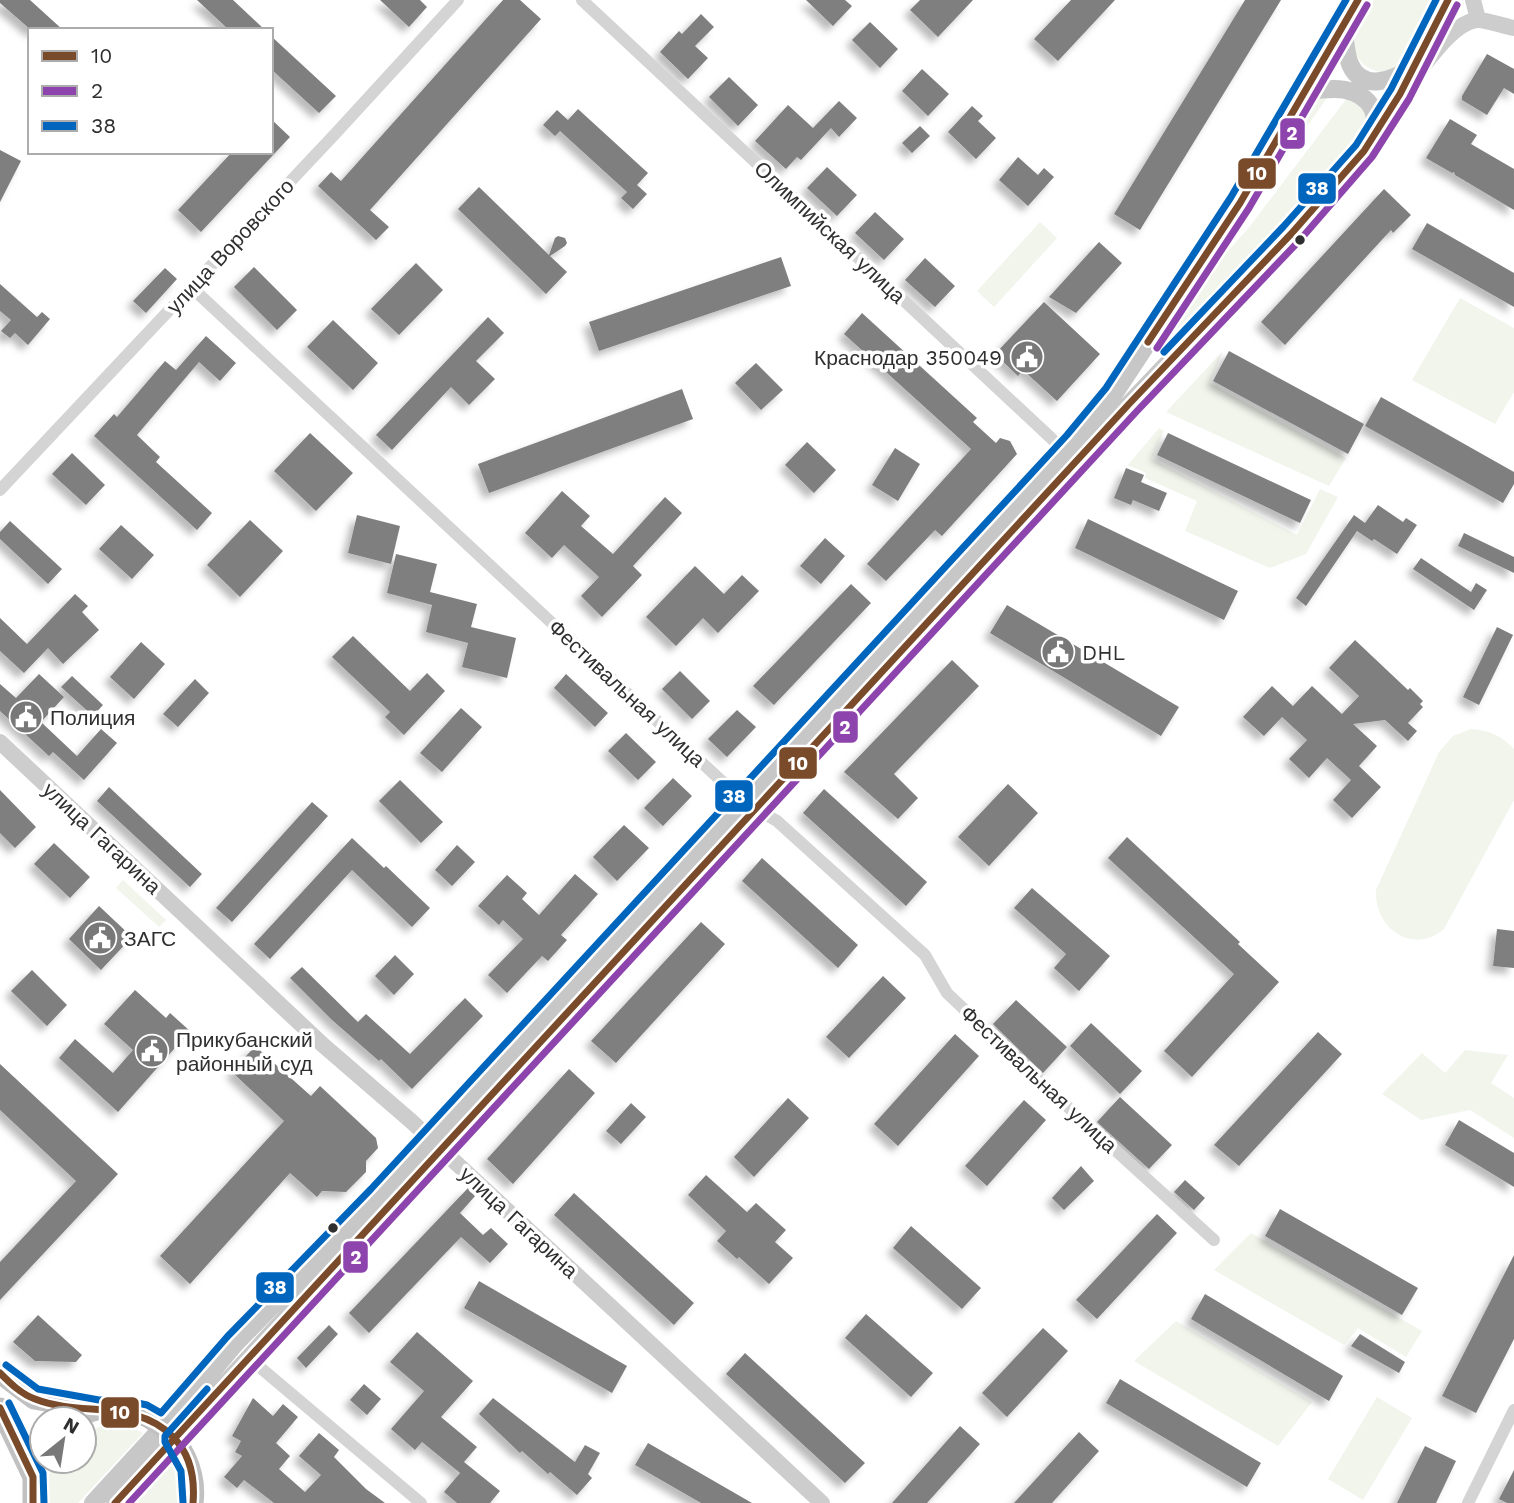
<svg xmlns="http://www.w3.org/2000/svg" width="1514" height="1503" viewBox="0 0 1514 1503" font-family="'Work Sans',sans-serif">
<defs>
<filter id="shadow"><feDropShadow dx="-6" dy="6" stdDeviation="3.5" flood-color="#0004"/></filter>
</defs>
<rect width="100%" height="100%" fill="#fff"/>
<!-- green -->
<path fill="#f1f5ec" d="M1374,0H1434L1398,65L1391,72C1369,74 1349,59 1356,35C1360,22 1368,11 1374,0Z
M1320,98H1327L1275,172L1273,171L1310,107Z
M1347,98L1368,107L1367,130L1306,199L1181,328H1176L1175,321L1200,281L1247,230Z
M1040,222L1057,238L994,307L977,291Z
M1460,298L1514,328V392L1495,424L1412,380Z
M1223,351L1210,383L1346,458L1329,486L1166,412Z
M1159,428L1164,431L1152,459L1297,535L1320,489L1338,497L1306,554L1270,568L1185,531L1197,501L1145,478L1146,473L1128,465Z
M1471,729C1489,730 1502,736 1514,749V800L1444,929C1412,956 1374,928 1376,890L1439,752L1453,736Z
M123,880L166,920L159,927L116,888Z
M1465,1050L1508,1055L1491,1083L1514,1098V1138L1470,1110L1421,1120L1382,1094L1422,1053L1445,1073Z
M1251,1233L1422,1331L1406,1357L1358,1328L1344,1345L1214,1270Z
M1176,1321L1312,1402L1278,1446L1134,1361Z
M1377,1397L1412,1418L1363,1500L1328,1479Z
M113,1425L129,1427L143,1433L78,1503H48L47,1481L54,1461H84V1432L98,1427Z
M170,1459L177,1476L178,1503H130Z"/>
<!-- building -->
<path fill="#7f7f7f" filter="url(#shadow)" d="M0,0H30L63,30H31L0,3Z
M197,0H233L265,30H229Z
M380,0H420L427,7L409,27Z
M503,0H520L541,19L370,210L389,227L376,240L318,186L331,172L341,181Z
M806,0H845L852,6L833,26Z
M920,0H973L938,37L910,10Z
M1071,0H1115L1058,61L1034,39Z
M1245,0H1281L1140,230L1114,214Z
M701,14L714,27L695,46L708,58L688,79L660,52L679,31L682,34Z
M870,22L898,49L880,68L852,40Z
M271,36L336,96L319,113L271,69Z
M1487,54L1514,69V94L1504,88L1487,115L1462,100V96Z
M922,69L949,94L928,116L902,91Z
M729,77L758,105L738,126L709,97Z
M839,101L857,118L839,137L831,128L801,160L797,157L786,169L755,141L788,105L813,128Z
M972,106L983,116L978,121L996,138L976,159L948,132Z
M578,109L648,173L637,185L647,194L633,209L621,198L627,192L560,131L555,136L543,125L557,110L568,120Z
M271,119L290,137L201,232L178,210L232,152H271Z
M1450,119L1477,135L1471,144L1514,169V210L1455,175L1454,172L1452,173L1426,158Z
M920,126L930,136L912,153L902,143Z
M0,150L21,161L0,202Z
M1018,157L1038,175L1044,168L1054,177L1028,206L999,180Z
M827,167L857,195L837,216L807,188Z
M479,187L549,255L555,238L558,236L565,238L567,243L565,246L550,256L567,272L546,294L458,209Z
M1384,189L1411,215L1393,233L1391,230L1285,345L1261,322Z
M875,212L904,239L884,260L855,233Z
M1427,223L1514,273V307L1412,249Z
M1099,242L1122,263L1076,313L1049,297Z
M781,257L791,286L599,351L589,322Z
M925,258L955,286L935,307L905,280Z
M416,263L443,290L399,335L371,309Z
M254,267L297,310L277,330L234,287Z
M165,268L177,279L146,313L133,301Z
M0,284L37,317L42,312L50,319L28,345L15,333L10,338L1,331L11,320L0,311Z
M1044,302L1100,354L1057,401L1023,370L1018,376L995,354Z
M862,313L977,418L973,422L996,443L1000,438L1010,441L1017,454L942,536L935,530L886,581L867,564L971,449L844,334Z
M488,317L504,333L476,361L495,379L469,405L451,387L392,450L376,435Z
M333,320L378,363L353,390L307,347Z
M206,336L236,363L220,381L199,362L137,435L160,457L156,462L212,513L197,530L94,436L114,414L117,417L165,361L176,370Z
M1229,351L1364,424L1348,454L1213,381Z
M756,363L783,390L761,410L735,383Z
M682,389L693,419L489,493L478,464Z
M1381,397L1514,472V484L1503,503L1365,426Z
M310,433L353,473L316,511L274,471Z
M1168,433L1311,500L1300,523L1157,455Z
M807,442L836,470L814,493L785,465Z
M895,448L920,464L898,501L872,485Z
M72,453L105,485L86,505L52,474Z
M1126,468L1144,475L1141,482L1167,493L1159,511L1133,500L1131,505L1114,498Z
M562,491L590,516L581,526L613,554L665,497L682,513L633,566L642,575L602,617L581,596L599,577L564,545L552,558L525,533Z
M1378,505L1403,522L1406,518L1417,525L1397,554L1374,539L1372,541L1357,531L1306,606L1296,598L1354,515L1365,523Z
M357,515L400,526L391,564L348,553Z
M1088,519L1238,591L1224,620L1075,548Z
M250,520L283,551L240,597L207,565Z
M10,521L62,569L48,584L0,539V532Z
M121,525L154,555L132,579L99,549Z
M1464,533L1514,557V573L1458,546Z
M825,538L845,556L821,584L800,566Z
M396,554L437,564L430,592L477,604L471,627L516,638L507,678L462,667L468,643L426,632L432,605L387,593Z
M1421,558L1471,592L1476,583L1487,590L1474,610L1413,569Z
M695,566L724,594L742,575L759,591L718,633L703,618L676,646L646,617Z
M851,584L871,603L774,705L753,686Z
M75,594L88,606L82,612L99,630L63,664L48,648L24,673L0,651V618L27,644Z
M1007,605L1179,707L1161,736L990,633Z
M1497,627L1513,635L1479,705L1463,697Z
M353,636L410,691L427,673L445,691L404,735L385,717L390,712L332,657Z
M1355,640L1408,690L1410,688L1423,701L1420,704L1423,707L1408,723L1417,731L1408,741L1385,720L1353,724L1377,746L1359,766L1381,787L1352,818L1333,800L1351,780L1327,758L1309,778L1289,759L1307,740L1282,717L1264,736L1243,717L1272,686L1293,706L1312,686L1342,714L1359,696L1329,668Z
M141,642L165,664L134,699L110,677Z
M952,660L979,686L894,774L918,798L898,819L844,772Z
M680,671L710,701L692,719L662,689Z
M39,674L64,697L41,722L77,756L101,729L117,743L84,780L53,752L49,756L0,711V684L16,698Z
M566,674L608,713L595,727L554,688Z
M72,676L103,705L93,716L61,687Z
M195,679L209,693L178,727L163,714Z
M461,708L482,727L442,772L420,753Z
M737,710L756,727L727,757L708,739Z
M626,733L656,762L638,780L608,751Z
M673,778L692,796L663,826L644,808Z
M400,780L443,822L421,843L379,801Z
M1008,784L1038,813L989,866L958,837Z
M109,787L202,874L190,887L97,801Z
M824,789L927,882L906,906L803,813Z
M0,790L36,827L15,848L0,833Z
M312,802L328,816L232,922L216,908Z
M624,825L649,848L617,881L593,857Z
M1127,837L1240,942L1238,944L1279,982L1192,1077L1164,1051L1234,974L1108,858Z
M352,838L384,868L386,866L430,908L412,927L352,870L270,959L254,944Z
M54,843L90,877L70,898L34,864Z
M457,845L475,862L452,886L435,870Z
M762,858L858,945L838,968L742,881Z
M575,874L598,894L561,935L567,940L548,961L542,956L507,993L488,975L523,939L503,920L499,925L478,906L507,875L527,893L522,899L539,915Z
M1032,888L1110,956L1079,991L1054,968L1066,954L1014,908Z
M99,906L132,937L101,970L69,939Z
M701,922L725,944L616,1063L591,1041Z
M1497,929L1514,931V968L1493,966Z
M395,955L414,974L394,995L375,976Z
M302,967L358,1022L366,1014L410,1054L465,998L483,1016L412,1089L381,1059L379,1061L332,1020L290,978Z
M32,970L67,1005L47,1026L11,991Z
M883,976L906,998L849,1058L826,1037Z
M135,990L166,1018L170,1013L190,1031L118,1112L59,1058L75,1039L113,1073L133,1050L104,1024Z
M1016,1000L1067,1047L1043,1073L993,1024Z
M1091,1023L1142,1071L1120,1094L1070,1046Z
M1318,1032L1342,1054L1239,1166L1214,1145Z
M955,1034L979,1056L898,1146L874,1124Z
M255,1046L311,1096L320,1086L376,1138L378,1148L366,1161V1172L346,1192L322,1191L317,1197L290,1173L190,1284L160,1256L284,1121L232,1072Z
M0,1064L118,1174L0,1300V1262L76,1181L0,1110Z
M569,1069L595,1093L513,1184L487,1159Z
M1120,1097L1172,1145L1149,1169L1097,1122Z
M788,1098L809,1118L754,1177L734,1157Z
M1024,1100L1046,1120L987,1186L965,1166Z
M631,1103L646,1117L621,1144L606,1131Z
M1459,1120L1514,1153V1187L1445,1145Z
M1081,1166L1094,1181L1064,1210L1052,1198Z
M706,1175L747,1212L756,1203L786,1230L775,1242L793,1258L769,1284L739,1257L737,1259L717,1241L726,1231L688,1195Z
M1185,1180L1205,1198L1194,1210L1174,1192Z
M468,1188L476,1195L460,1213L483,1235L491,1228L508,1244L490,1263L461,1237L369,1333L349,1313Z
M574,1193L694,1303L674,1325L554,1215Z
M1280,1209L1418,1288L1402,1315L1265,1236Z
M1157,1214L1177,1233L1097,1319L1076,1300Z
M911,1226L981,1288L962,1309L893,1248Z
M1514,1255V1339L1476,1413L1442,1396Z
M479,1281L627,1366L612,1393L464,1308Z
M1205,1294L1343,1376L1329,1401L1191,1319Z
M866,1314L933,1373L911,1397L845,1338Z
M38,1315L82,1355L76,1362L35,1361L13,1342Z
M329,1325L338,1334L306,1368L297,1358Z
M1043,1328L1068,1351L1007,1417L982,1393Z
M417,1332L473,1381L441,1417L477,1447L464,1462L500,1491L490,1503H457L444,1492L460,1473L422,1442L415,1450L391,1429L424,1391L390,1362Z
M1360,1334L1405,1362L1399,1373L1351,1346Z
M745,1353L865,1463L845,1483L726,1374Z
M1120,1379L1261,1463L1247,1487L1106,1403Z
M364,1384L381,1399L367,1415L350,1400Z
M253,1398L273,1416L283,1404L298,1417L276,1443L290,1456L279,1469L305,1492L321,1475L299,1456L319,1433L339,1450L334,1457L366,1489L385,1503H274L244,1480L237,1488L224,1477L242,1456L235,1452L241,1441L232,1436Z
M493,1398L575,1462L585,1445L600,1453L588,1474L592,1478L577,1495L550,1472L548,1474L522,1451L520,1453L479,1414Z
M960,1426L980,1444L927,1503H892Z
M1079,1432L1099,1451L1052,1503H1014Z
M648,1443L752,1503H701L635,1465Z
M1425,1446L1456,1461L1436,1503H1397Z
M1514,1470V1503H1507L1499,1499Z"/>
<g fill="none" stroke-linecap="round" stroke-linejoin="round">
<!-- street -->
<path stroke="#d4d4d4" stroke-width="12" d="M582,0L1051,438L1065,453L1066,459
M191,287L728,787L756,809L777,821L925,955L947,993L1047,1088L1214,1240
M0,490L335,134L458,0
M250,1359L421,1503
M1468,1503L1514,1410"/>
<!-- secondary -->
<path stroke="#cdcdcd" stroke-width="16" d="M1473,0L1478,19
M1411,81C1427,63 1451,24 1476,20C1484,19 1504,26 1514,28
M0,742L323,1045L411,1121L822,1503"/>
<!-- primary -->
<path stroke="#c7c7c7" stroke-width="18" d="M1344,25C1345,38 1345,52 1350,64C1362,93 1394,80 1412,67
M1305,91C1315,90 1324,89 1334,89C1361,89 1384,107 1371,135
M93,1503L194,1393L235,1344L379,1196L1075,442L1114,394L1240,203L1358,0
M115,1503L1129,404L1291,234L1364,151L1400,94L1448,0"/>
<!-- highway -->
<path stroke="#c1c1c1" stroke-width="21" d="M0,1373L34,1399L96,1410
M0,1408L33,1477
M75,1419C133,1384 201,1440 193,1503
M33,1503V1477L42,1452"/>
<defs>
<path id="bus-1" d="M1148,342L1240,203L1358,0
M0,1373C10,1383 21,1394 35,1399C81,1417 136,1399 173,1437C191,1455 195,1479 193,1503
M0,1408L33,1477V1503
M115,1503L1129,404L1291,234L1364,151L1400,94L1448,0"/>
<path id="bus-2" d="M1157,348L1249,208L1367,5
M129,1503L1137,411L1299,241L1372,157L1409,99L1457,5"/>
<path id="bus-3" d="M1164,352L1283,227L1356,145L1391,89L1436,0
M6,1365L38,1389L99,1400H123L147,1405L161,1413L227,1337L371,1189L1067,435L1106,388L1231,197L1346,0
M9,1403L43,1473L44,1503
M183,1502L181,1471L165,1442V1436L207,1389"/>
</defs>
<!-- bus-1 casing -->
<use href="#bus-1" stroke="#fff" stroke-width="12"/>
<!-- bus-2 casing -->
<use href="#bus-2" stroke="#fff" stroke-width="12"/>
<!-- bus-3 casing -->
<use href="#bus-3" stroke="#fff" stroke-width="12"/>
<!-- bus-1 -->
<use href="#bus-1" stroke="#7a4b2a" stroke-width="7"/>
<!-- bus-2 -->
<use href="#bus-2" stroke="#8e44ad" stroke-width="7"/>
<!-- bus-3 -->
<use href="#bus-3" stroke="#0065bd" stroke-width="7"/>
</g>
<!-- icons -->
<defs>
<symbol id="civic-disc" viewBox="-11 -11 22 22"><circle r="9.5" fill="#787878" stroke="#fff"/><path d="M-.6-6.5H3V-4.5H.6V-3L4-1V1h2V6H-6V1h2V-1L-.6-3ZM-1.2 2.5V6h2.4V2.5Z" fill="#fff"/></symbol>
</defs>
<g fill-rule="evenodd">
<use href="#civic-disc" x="1008" y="338" width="38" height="38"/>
<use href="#civic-disc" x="1039" y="633" width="38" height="38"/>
<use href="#civic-disc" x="7" y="698" width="38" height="38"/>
<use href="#civic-disc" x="81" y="919" width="38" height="38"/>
<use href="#civic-disc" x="133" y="1032" width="38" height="38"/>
</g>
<!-- markers -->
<g fill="#2f2f2f" stroke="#fff" stroke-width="2.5">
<circle cx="1300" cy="240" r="6"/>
<circle cx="333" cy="1228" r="6"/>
</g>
<g text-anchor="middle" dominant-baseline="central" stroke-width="7" stroke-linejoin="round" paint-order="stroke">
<!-- street labels -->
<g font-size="21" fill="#2f2f2f" stroke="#fff">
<text transform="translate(830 232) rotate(43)">Олимпийская улица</text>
<text transform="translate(230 246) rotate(-47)">улица Воровского</text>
<text transform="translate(627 693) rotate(43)">Фестивальная улица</text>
<text transform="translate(102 838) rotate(43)">улица Гагарина</text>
<text transform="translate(1039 1079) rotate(43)">Фестивальная улица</text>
<text transform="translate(519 1222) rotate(43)">улица Гагарина</text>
</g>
<!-- poi labels -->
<g font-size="21" fill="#2f2f2f" stroke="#fff" text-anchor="start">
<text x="1002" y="357" text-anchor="end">Краснодар 350049</text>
<text x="1082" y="652">DHL</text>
<text x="50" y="717">Полиция</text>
<text x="124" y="938">ЗАГС</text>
<text x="176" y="1039">Прикубанский<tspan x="176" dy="24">районный суд</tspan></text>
</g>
</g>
<g stroke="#fff" stroke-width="2.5">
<rect x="1279" y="117" width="27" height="33" rx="7" fill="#8e44ad"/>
<rect x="1237" y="157" width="40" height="33" rx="7" fill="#7a4b2a"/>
<rect x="1297" y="172" width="40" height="33" rx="7" fill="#0065bd"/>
<rect x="832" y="710" width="27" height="34" rx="7" fill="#8e44ad"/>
<rect x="778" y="746" width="40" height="34" rx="7" fill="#7a4b2a"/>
<rect x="714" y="779" width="40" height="34" rx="7" fill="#0065bd"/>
<rect x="342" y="1240" width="27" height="34" rx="7" fill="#8e44ad"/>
<rect x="255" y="1271" width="40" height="33" rx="7" fill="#0065bd"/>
<rect x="100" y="1396" width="40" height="33" rx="7" fill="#7a4b2a"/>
</g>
<g font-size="19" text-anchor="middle" font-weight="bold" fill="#fff">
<text x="1292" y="140">2</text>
<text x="1257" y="180">10</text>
<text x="1317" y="195">38</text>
<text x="845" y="734">2</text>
<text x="798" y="770">10</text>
<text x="734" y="803">38</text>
<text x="356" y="1264">2</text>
<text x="275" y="1294">38</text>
<text x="120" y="1419">10</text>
</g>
<!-- legend -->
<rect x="28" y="28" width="245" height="126" fill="#ffffff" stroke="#acacac" stroke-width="2"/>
<rect x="42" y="51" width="35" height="10" fill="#7a4b2a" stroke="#acacac" stroke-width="2"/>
<text x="91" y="63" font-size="21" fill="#2f2f2f">10</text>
<rect x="42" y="86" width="35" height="10" fill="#8e44ad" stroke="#acacac" stroke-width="2"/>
<text x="91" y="98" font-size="21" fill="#2f2f2f">2</text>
<rect x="42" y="121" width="35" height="10" fill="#0065bd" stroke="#acacac" stroke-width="2"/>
<text x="91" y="133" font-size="21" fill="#2f2f2f">38</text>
<!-- north arrow -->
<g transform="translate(63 1440) rotate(30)"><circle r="33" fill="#ffffff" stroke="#acacac" stroke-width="2"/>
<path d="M0-5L12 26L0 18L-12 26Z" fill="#787878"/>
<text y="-10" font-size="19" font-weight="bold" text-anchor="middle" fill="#2f2f2f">N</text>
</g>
</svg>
